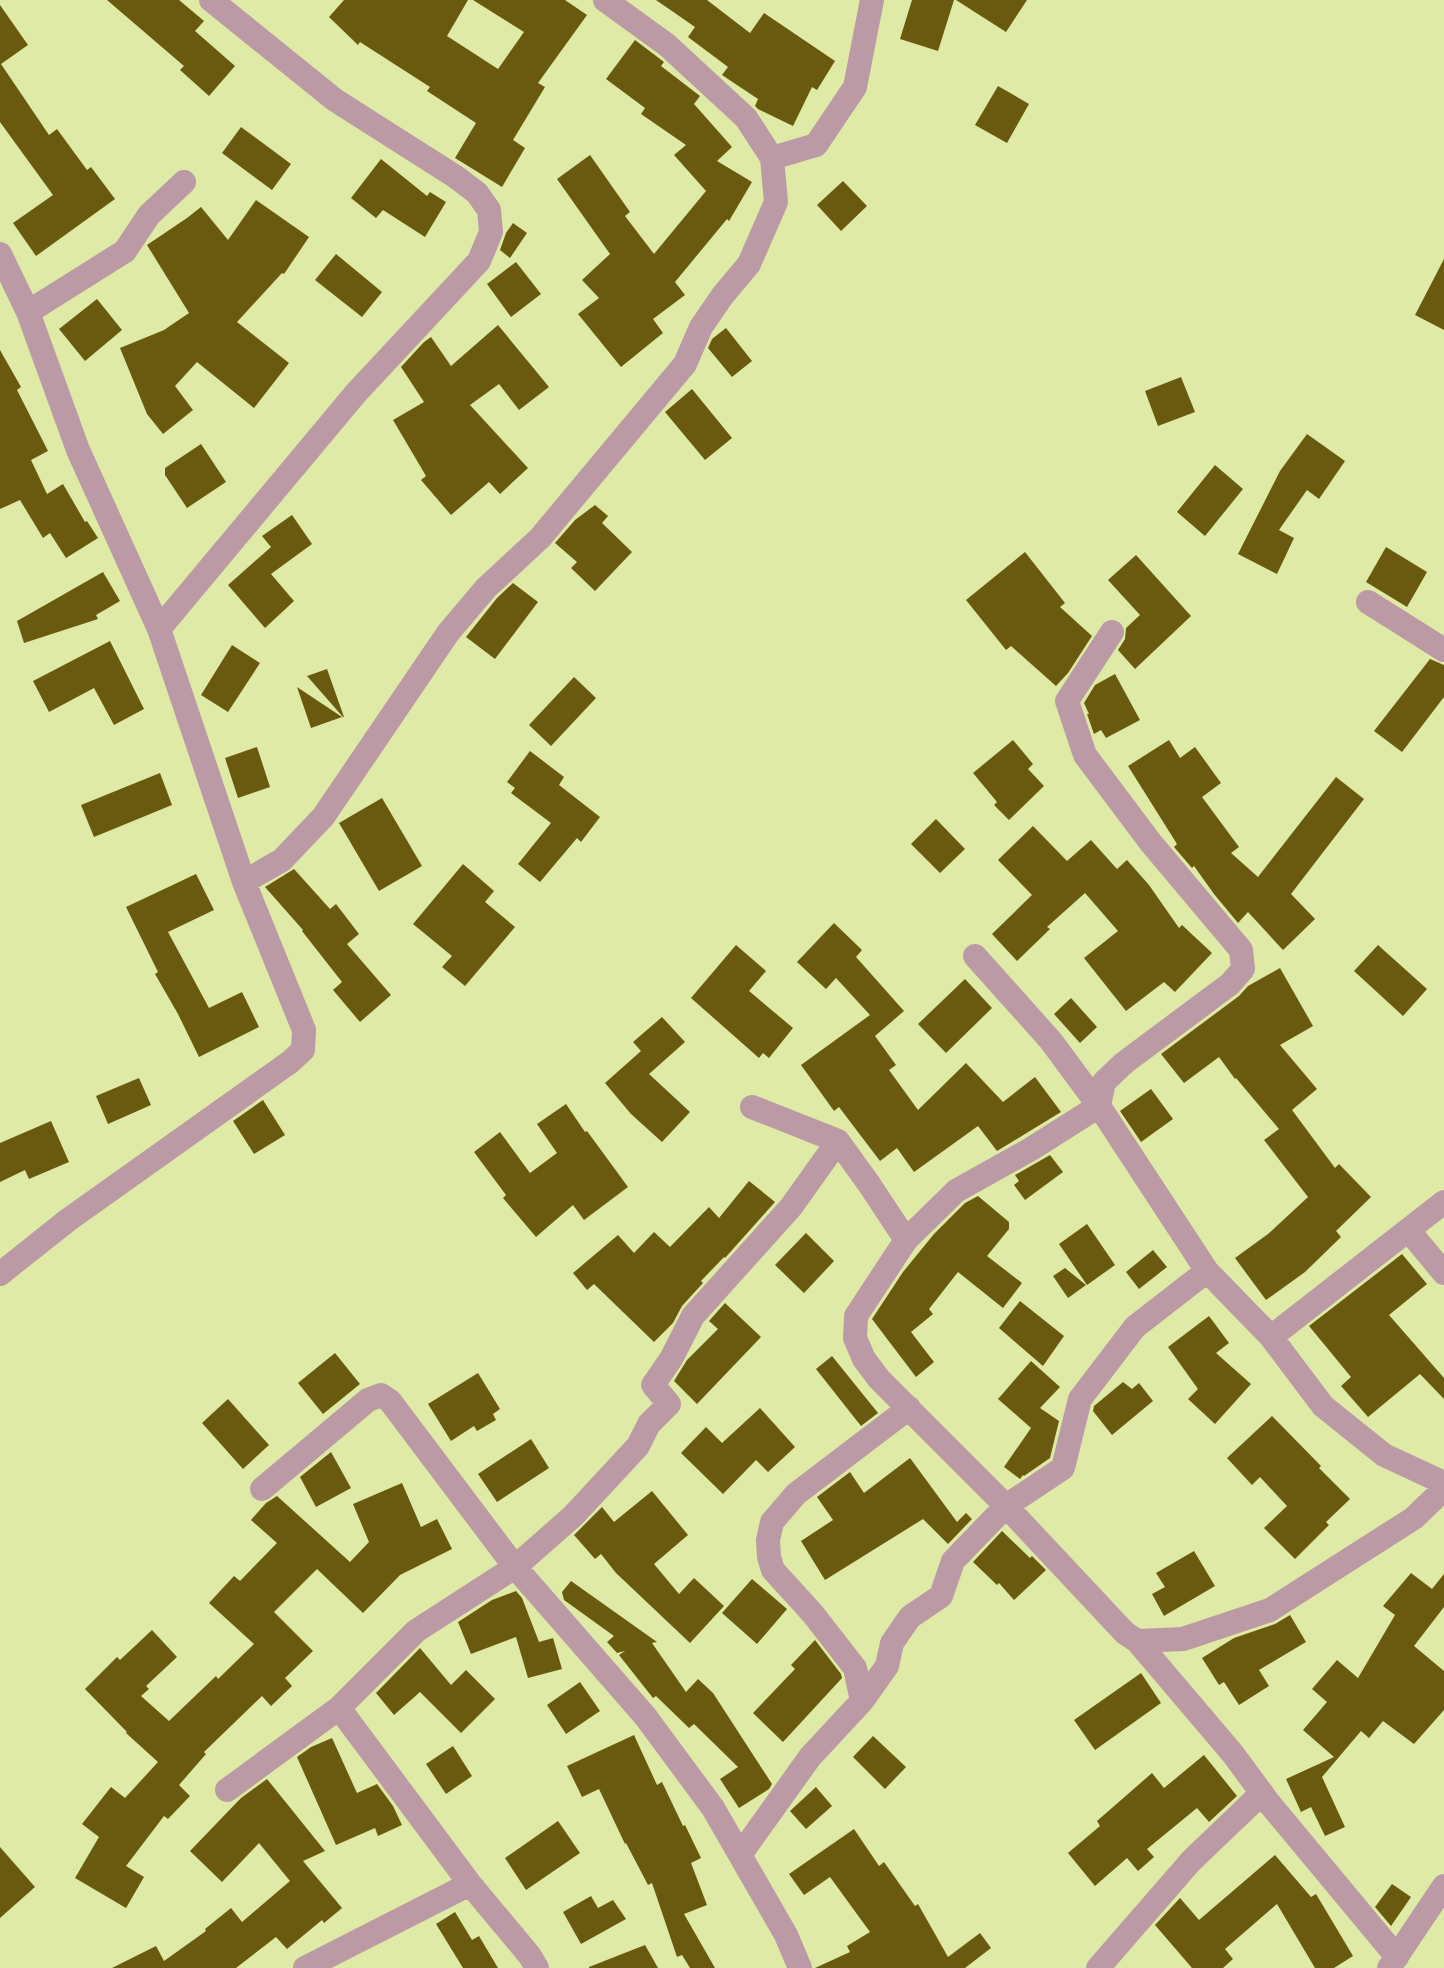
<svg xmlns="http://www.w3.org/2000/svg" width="1444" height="1968" viewBox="0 0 1444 1968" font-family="'Work Sans',sans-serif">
<rect width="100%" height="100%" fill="#deeaa5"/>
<!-- building -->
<path fill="#6a5a0f" d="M107,0H179L204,21L195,31L235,66L209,96L180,70L184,66Z
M344,0H468L447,36L498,69L524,32L473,0H565L587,15L538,83L545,87L513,140L525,148L502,187L455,158L476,123L427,91L430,87L360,42L358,45L329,17Z
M656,0H707L750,33L764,13L835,61L817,90L812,87L793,126L758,109L755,106L758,99L722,75L728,67L688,37L695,27Z
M912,0H954L938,51L900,39Z
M956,0H1027L1006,32Z
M0,5L28,45L1,64L49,135L57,129L87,170L91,167L115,199L36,256L13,223L53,195L0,122Z
M635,40L664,62L661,66L700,96L694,104L732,147L717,161L752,182L729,221L727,219L675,282L685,295L653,319L663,333L621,367L578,314L599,298L582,280L610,254L557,179L590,155L630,212L625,216L654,254L706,191L674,155L686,145L641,114L645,108L606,79Z
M998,86L1029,104L1007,143L975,125Z
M241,127L291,164L272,190L222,153Z
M381,159L427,196L430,192L446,202L425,237L383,210L376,218L351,198Z
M843,181L867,206L841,231L817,205Z
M256,200L309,237L284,274L282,273L237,322L289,363L254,408L197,362L175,386L193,410L163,434L147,414L120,348L164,330L189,313L147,245L187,218L201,207L228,240Z
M513,223L527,233L510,258L500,250L506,233Z
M336,254L382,292L362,317L315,280Z
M1444,259V330L1415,315Z
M516,262L541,294L511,317L487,284Z
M97,299L122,330L85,361L59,329Z
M498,325L549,387L519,410L499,384L470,405L528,468L500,494L489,482L451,515L421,480L426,476L393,420L424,402L401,367L424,342L431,337L451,366Z
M726,328L752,361L732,377L708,348L712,339Z
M0,350L21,387L17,390L48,451L31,460L47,494L63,484L85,522L87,521L98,538L66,558L50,533L43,538L20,500L0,509Z
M1181,377L1195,412L1158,426L1145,391Z
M692,389L732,438L705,460L665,412Z
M1307,434L1345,461L1319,499L1307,490L1279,530L1294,538L1277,574L1238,554L1280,471Z
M201,444L226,482L187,508L165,475V468Z
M1215,465L1243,489L1205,536L1177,512Z
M595,505L608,516L602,523L632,552L595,591L571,568L577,562L555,543L575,520Z
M292,515L312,544L271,574L294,601L265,628L228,585L271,547L262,536Z
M1386,547L1427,572L1407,607L1366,582Z
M1025,552L1065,603L1060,607L1092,636L1068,673L1056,686L1011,646L1006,650L966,600Z
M1136,555L1191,616L1135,669L1118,650L1125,639L1126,628L1140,615L1108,580Z
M103,572L120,601L96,615L98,619L24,643L17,621Z
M513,583L538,602L495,659L466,637L497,598Z
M110,641L144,709L114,725L94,688L49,712L33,681Z
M232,645L260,663L228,712L201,695Z
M1430,659L1444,665V697L1402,752L1374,731Z
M327,669L344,717H343L307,676Z
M1115,674L1140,720L1106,738L1101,730L1094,734L1087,714H1089L1084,703L1095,685Z
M574,677L596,698L551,746L529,725Z
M297,687L342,717L311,728Z
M1013,740L1033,764L1028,769L1044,786L1009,820L994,805L997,802L973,773Z
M1169,740L1180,758L1195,747L1221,783L1202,797L1239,847L1231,853L1258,877L1336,777L1364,799L1291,894L1315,919L1283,950L1248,912L1238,923L1214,894L1194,866L1192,868L1174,847L1177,844L1128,766Z
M257,747L270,787L238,798L225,758Z
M530,751L564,777L559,785L600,817L581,842L577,838L540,882L518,864L551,823L511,793L515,788L507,782Z
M160,773L172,805L94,837L81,805Z
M382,798L422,866L379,891L339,823Z
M936,819L965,849L940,873L911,844Z
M1033,826L1067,861L1091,840L1117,869L1127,860L1149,885L1179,928L1182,925L1212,953L1175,992L1164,982L1126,1011L1084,958L1118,931L1085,893L1047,927L1050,929L1017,961L992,934L1032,895L998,860Z
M463,864L494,891L485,902L515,927L465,986L442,967L452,956L413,924Z
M294,869L330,909L336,904L359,934L347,944L391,995L360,1022L333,990L342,982L302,931L303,930L265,887Z
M196,874L214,910L168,932L209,1008L242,992L259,1027L199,1057L178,1014L155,974L158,972L126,907Z
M834,923L862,950L856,957L904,1011L875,1036L896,1065L889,1070L918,1110L966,1063L1003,1102L1035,1077L1061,1112L997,1151L978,1126L914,1172L897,1148L880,1161L839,1107L834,1111L801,1065L870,1015L836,978L826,989L797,962Z
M736,945L766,971L749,991L793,1028L769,1058L763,1053L759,1058L691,998Z
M1378,945L1427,989L1403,1016L1354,971Z
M1280,968L1313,1026L1280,1045L1317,1089L1292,1110L1335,1168L1339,1164L1371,1197L1336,1231L1341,1237L1305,1272L1266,1300L1235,1258L1268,1234L1308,1197L1264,1140L1279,1129L1236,1078L1235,1079L1219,1057L1184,1083L1161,1054L1239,996L1248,986Z
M965,979L992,1008L946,1053L918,1024Z
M1071,998L1097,1027L1080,1043L1054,1014Z
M662,1017L685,1042L649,1074L690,1112L662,1142L631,1114L605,1083L641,1051L633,1042Z
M139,1078L151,1105L108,1124L96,1096Z
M1151,1089L1173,1119L1141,1142L1120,1111Z
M263,1100L285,1135L254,1154L233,1121Z
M566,1104L585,1132L587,1131L628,1187L584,1220L573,1205L536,1237L503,1198L506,1195L474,1152L500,1132L530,1173L557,1153L537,1124Z
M51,1121L69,1162L29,1179L25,1170L0,1182V1143Z
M1050,1155L1063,1172L1025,1200L1014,1185L1019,1181L1015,1175Z
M749,1181L775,1202L725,1258L724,1257L701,1281L703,1283L682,1306L673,1323L654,1342L594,1284L587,1290L573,1273L618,1235L634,1253L654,1232L670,1247L709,1207L719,1218Z
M978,1196L1009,1222V1229L987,1256L1022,1283L1003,1308L958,1272L929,1309L933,1314L911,1332L934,1362L916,1377L872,1319L903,1272L934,1234L965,1203Z
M1087,1224L1115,1265L1087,1285L1059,1244Z
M806,1233L834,1261L804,1293L775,1265Z
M1153,1250L1167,1267L1139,1289L1126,1272Z
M1402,1254L1427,1284L1389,1315L1444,1378V1399L1420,1374L1368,1417L1341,1386L1351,1377L1309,1326Z
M1065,1268L1086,1285L1068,1298L1053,1276Z
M1020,1301L1064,1336L1043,1366L999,1328Z
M725,1303L761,1337L697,1404L674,1381L687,1360L718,1329L709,1321Z
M1209,1316L1229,1343L1216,1353L1251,1384L1215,1424L1188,1399L1198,1389L1168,1347Z
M335,1353L360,1384L323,1414L298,1383Z
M832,1356L878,1413L861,1426L816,1369Z
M1031,1361L1060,1387L1040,1408L1059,1421L1050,1458L1024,1476L1023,1475L1020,1479L1004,1467L1031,1428L998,1399Z
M478,1373L500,1409L493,1414L496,1420L477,1431L474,1426L451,1441L428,1404Z
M1123,1382L1132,1389L1139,1383L1153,1401L1112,1435L1093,1411L1094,1406Z
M228,1399L269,1445L243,1469L202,1423Z
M760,1408L795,1447L768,1472L756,1460L723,1494L681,1453L706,1427L722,1443Z
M1272,1416L1321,1466L1319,1468L1350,1499L1326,1522L1329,1525L1295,1559L1264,1528L1287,1506L1260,1477L1252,1485L1227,1458Z
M531,1439L549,1468L497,1502L478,1474Z
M331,1452L351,1488L316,1507L300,1477Z
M910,1458L957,1522L966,1513L972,1519L948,1544L923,1519L825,1580L801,1541L833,1520L817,1497L850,1472L864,1493Z
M402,1483L421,1527L437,1519L452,1549L400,1575L363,1613L317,1569L274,1612L313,1651L285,1678L292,1686L271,1706L262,1696L204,1752L206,1754L179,1785L190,1796L168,1819L164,1816L126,1866L144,1877L126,1908L75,1878L99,1837L82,1824L111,1787L125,1798L158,1762L126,1733L127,1732L85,1689L117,1657L120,1660L152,1630L177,1657L146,1686L149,1689L141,1696L169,1721L216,1676L218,1679L254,1644L209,1603L234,1576L240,1581L277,1543L251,1520L266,1503L277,1496L350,1562L369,1542L353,1504Z
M652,1491L688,1535L654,1564L679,1594L694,1578L724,1606L690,1643L616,1573L601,1554L595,1559L574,1535L602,1507L614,1522Z
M1002,1531L1030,1558L1032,1556L1046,1570L1014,1600L999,1583L997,1585L973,1562Z
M1194,1551L1215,1586L1164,1616L1152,1594L1165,1587L1156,1573Z
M1411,1573L1432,1589L1444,1574V1607L1414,1646L1444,1671V1710L1414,1744L1383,1721L1369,1738L1361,1731L1322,1777L1345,1827L1325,1836L1311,1807L1301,1812L1286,1779L1334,1757L1303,1730L1327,1702L1312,1689L1337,1660L1358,1678L1395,1615L1383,1606Z
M752,1579L787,1609L757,1644L722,1613Z
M571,1581L657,1642L652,1643L686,1692L698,1679L713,1693L772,1784L769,1789L739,1808L720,1779L738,1767L694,1724L689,1728L656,1696L653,1698L619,1655L625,1651L617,1653L607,1642L614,1636L564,1600L562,1592Z
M516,1591L522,1598L539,1642L553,1638L562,1669L528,1678L516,1637L471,1654L458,1622L492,1600Z
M1290,1615L1306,1642L1259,1670L1269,1686L1239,1705L1224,1682L1219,1685L1202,1658L1234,1638L1275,1624Z
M815,1640L841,1674L842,1678L783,1742L753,1713L795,1669L791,1665Z
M420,1648L451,1685L466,1670L495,1699L461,1733L420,1692L394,1715L376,1693Z
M1141,1673L1161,1703L1095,1750L1074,1720Z
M580,1682L600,1711L566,1734L547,1705Z
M634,1735L657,1785L662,1782L683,1826L685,1825L701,1858L691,1863L707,1905L684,1914L715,1968H690L682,1955L677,1957L652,1883L648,1885L626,1843L625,1844L599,1789L582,1797L567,1766Z
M873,1736L906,1767L885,1789L853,1757Z
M332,1738L357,1793L377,1784L393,1806L402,1825L378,1836L375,1828L336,1845L297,1757L311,1747Z
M453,1746L472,1776L446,1794L426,1764Z
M1204,1755L1237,1796L1209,1822L1197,1808L1147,1849L1154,1857L1138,1871L1127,1858L1095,1886L1068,1853L1100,1826L1097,1821L1152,1773L1164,1788Z
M267,1779L325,1851L303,1861L342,1908L324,1923L322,1920L287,1949L276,1937L236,1968H112L156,1946L164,1961L206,1931L205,1929L231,1908L242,1922L290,1881L259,1843L222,1882L190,1851L241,1798Z
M816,1787L832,1806L806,1829L790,1811Z
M558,1821L580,1853L526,1890L505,1858Z
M854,1829L879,1866L884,1862L915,1906L918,1904L948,1957L980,1933L991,1948L965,1968H815L850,1952L847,1946L870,1932L830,1877L804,1895L789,1874Z
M0,1847L35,1887L0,1918Z
M1275,1855L1311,1897L1316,1894L1353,1956L1334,1968H1315L1277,1904L1225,1949L1233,1959L1223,1968H1192L1155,1925L1180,1898L1199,1920Z
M1392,1884L1411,1897L1391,1926L1375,1907Z
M591,1896L598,1908L613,1900L626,1919L581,1944L563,1912Z
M455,1912L472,1940L479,1936L498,1968H463L436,1924Z
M645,1945L658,1968H589V1967Z"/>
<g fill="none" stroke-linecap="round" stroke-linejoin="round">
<!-- minor -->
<path stroke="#bb9aa5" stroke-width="24" d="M772,158L816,145L855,87L872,0
M0,254L28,312L78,450L159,629L244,882L304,1030L303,1050L290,1062L68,1220L0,1274
M28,312L125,251L149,215L184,182
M1368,602L1444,650
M159,629L356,393L479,261L491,232L489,210L477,193L456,177L335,100L211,0
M1112,632L1067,701L1085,755L1151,843L1241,950L1243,969L1230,984L1124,1063L1104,1082L1099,1106L1031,1149L956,1191L906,1240L856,1316L855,1338L864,1359L879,1379L1006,1506L1125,1633L1137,1641L1183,1639L1270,1610L1414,1518L1444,1489
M244,882L282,860L323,817L448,633L486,588L540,538L685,364L701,327L723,295L749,264L776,202L772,158L746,118L667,45L605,0
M975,956L1051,1041L1099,1106L1207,1271L1271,1337L1323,1406L1384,1455L1444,1483
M752,1107L838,1141L869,1184L906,1240
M1409,1231L1444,1273
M1271,1337L1444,1202
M262,1489L368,1400L381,1395L390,1401L515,1567L645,1716L713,1808L786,1935L800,1968
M1137,1641L1233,1754L1269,1803L1397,1957
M862,1701L855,1668L813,1614L773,1570L769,1557L768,1540L772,1522L796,1494L909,1408
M227,1790L339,1708
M740,1855L810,1757L862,1701L887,1666L892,1643L910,1617L941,1596L953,1561L1006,1506L1063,1468L1080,1399L1135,1327L1207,1271
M305,1968L470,1884
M537,1968L530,1956L470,1884L339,1708L416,1631L515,1567L573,1516L638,1446L649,1424L669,1404L653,1385L671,1359L693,1316L791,1207L838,1141
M1098,1968L1191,1861L1262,1793
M1389,1968L1444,1886"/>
</g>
</svg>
